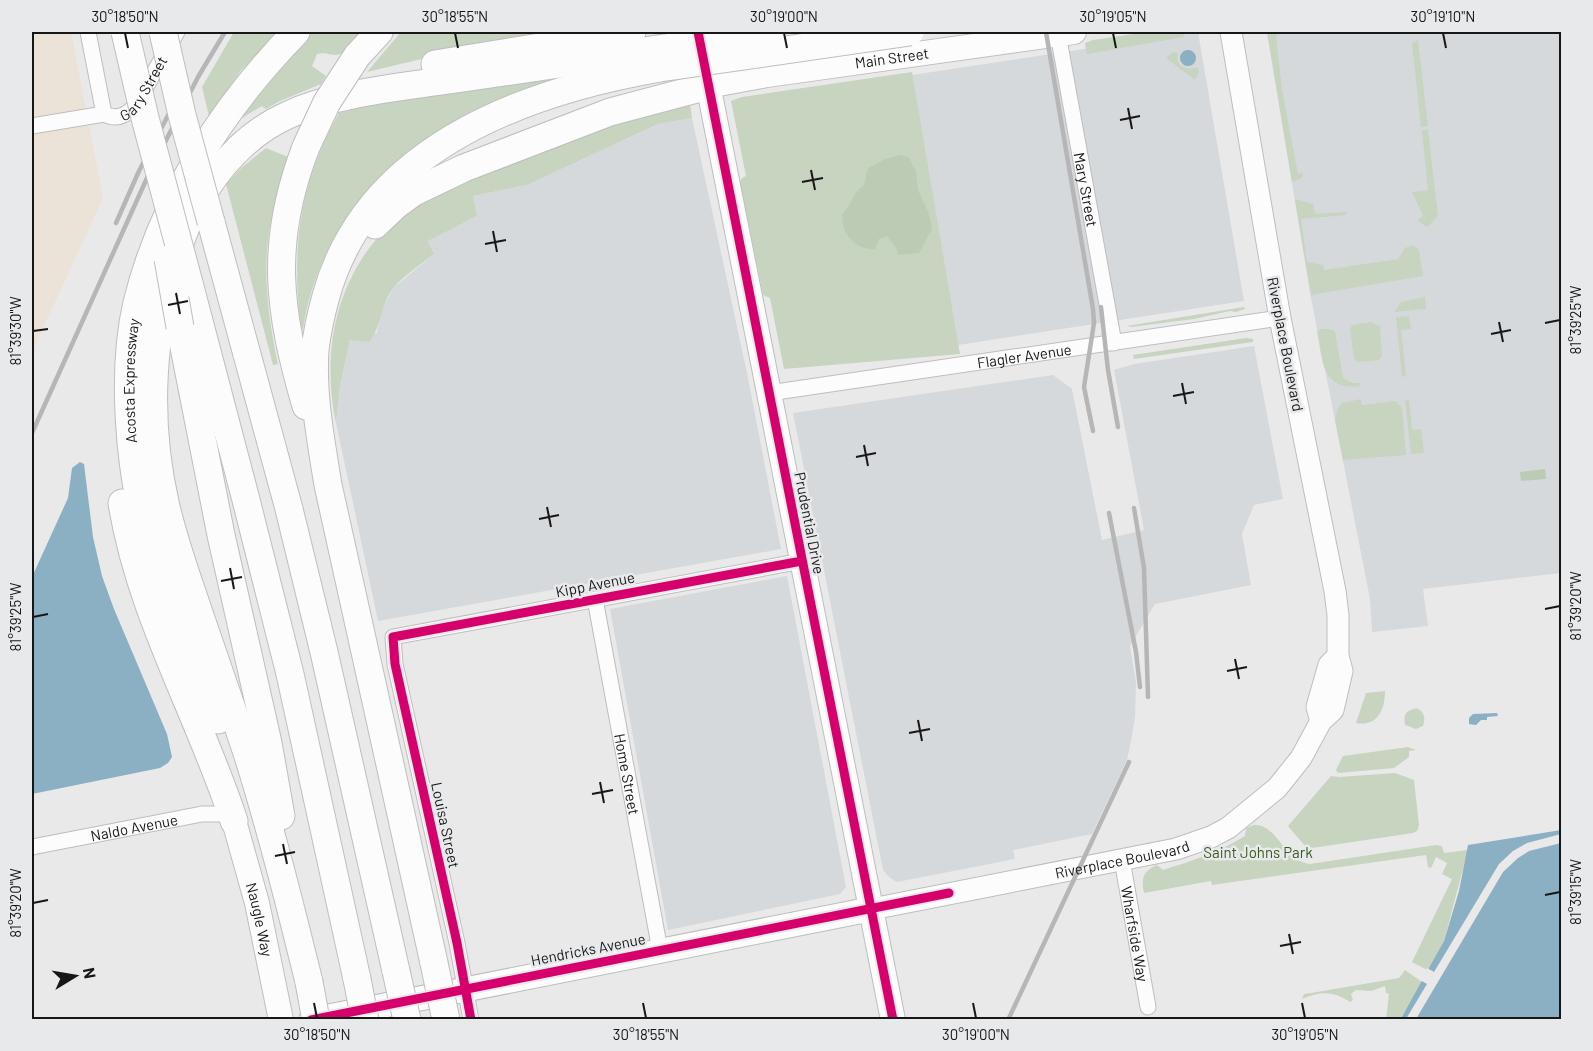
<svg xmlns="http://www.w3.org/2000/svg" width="1593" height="1051" viewBox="0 0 1593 1051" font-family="Barlow,sans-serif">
<rect width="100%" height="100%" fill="#e9e9ea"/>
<!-- built -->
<path fill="#d5d9dc" d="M1198,32L1244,301L958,345L912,75Z
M1267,32H1561V573L1423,589L1428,626L1372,632L1370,599L1310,293Z
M692,118L747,373L781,549L378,621L336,423L340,386L350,340L377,333L380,314L393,288L434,254L428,241L477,216L473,196L527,185L658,124Z
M1254,346L1283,499L1254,505L1242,534L1251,585L1155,604L1130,646L1136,683L1135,717L1131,741L1127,760L1092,834L1013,850L1015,859L897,882L890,878L883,870L793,413L1053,375L1072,389L1102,540L1144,530L1114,370L1134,364Z
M787,576L846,887L840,894L668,930L610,609Z"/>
<!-- medical -->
<path fill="#ebe2d8" d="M32,32H71L103,198L32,352Z"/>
<!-- green -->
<path fill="#c7d4c0" d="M234,32H278L240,72L209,116L202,87Z
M312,32H360C354,38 345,55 336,55C327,55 327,52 317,54L312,66L326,76L321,84L280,101L266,109L262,106L237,121L278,65Z
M401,32H563L484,44L367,72Z
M1148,32H1183L1184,37L1087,54L1085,43L1093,40Z
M1267,32H1291L1276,35L1282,90L1298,174L1303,173L1302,178L1292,182Z
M1418,40L1428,126L1421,127L1412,43Z
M1173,52L1178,53C1174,67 1187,71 1197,67L1199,72L1195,80L1166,58Z
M912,72L960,354L784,369L770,298L763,295L740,182L742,178L746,176L731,101L742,97Z
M574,74C532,89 489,103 450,124C373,166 316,242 303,329H301C291,251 299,183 339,113L376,104Z
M690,103L692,118L658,124L527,185L473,196L477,216L428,241L434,254C421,264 405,275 394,287C380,304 382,327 369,342L350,340L340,386L336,423C320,347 338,267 400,216C408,210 416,201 425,197C449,184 477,177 502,167C555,147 607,127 660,107Z
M1428,129L1438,216L1427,227L1418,221L1423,215L1412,192L1428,190L1422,131Z
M266,148L288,157C283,175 277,193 273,211C261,262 267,314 278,364L273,365L226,184L240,169Z
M1295,199L1313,204L1315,214L1347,212L1346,215L1301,219L1307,262L1323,265L1324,270L1398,259L1405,248L1413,245L1419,250L1423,276L1311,295Z
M1425,297L1426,309L1394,312L1401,302Z
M1244,307L1245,309L1236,312L1230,311L1194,319L1131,327L1127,326Z
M1409,316L1411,329L1401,330L1406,376L1402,377L1396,317Z
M1371,322L1380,326L1382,356L1379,360L1358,362L1354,359L1350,329L1352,325Z
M1322,329H1328L1335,331L1343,378L1353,383H1359L1360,386C1321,391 1323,361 1317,331Z
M1246,338L1253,339V342L1134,359L1133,355Z
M1361,399L1362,405L1396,401L1402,408L1406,455L1343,460L1335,420L1338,408L1342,403Z
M1405,400H1409L1412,430L1421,429L1424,453L1411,454Z
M1385,691C1385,709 1378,727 1356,723L1366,693Z
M1416,708C1424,711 1426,718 1423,726L1416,729L1405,725C1403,714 1406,711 1416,708Z
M1408,747L1416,750L1409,751V757L1394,768L1338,773L1336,770L1343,756Z
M1395,773L1414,780L1419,825L1417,831L1413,833L1312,848L1305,846L1288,826L1331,776L1339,777Z
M1254,825C1278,824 1282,860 1310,864L1436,845L1442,846L1444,853L1468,850L1444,941L1429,971L1412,962L1452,879L1442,874L1447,863L1436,857L1431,868L1428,867L1426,855L1212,885L1211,881L1144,893C1141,878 1143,871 1157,865L1163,870C1192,861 1219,852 1245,836L1246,828Z
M1405,970L1422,982L1400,1019H1386L1389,994L1386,993L1385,986L1371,991L1356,990L1351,994L1353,1000L1350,1002C1332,991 1323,991 1302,999L1304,994L1311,993L1399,978Z"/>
<!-- forest -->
<path fill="#bccbb3" d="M900,155L908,157L916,171L918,190L929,214L932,229L919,253L898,255L896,248L887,236L879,239L875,249C854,250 842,234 842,214C852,205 853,192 864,185L868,168L885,159Z
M1545,469L1546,479L1521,481L1520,472Z"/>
<!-- water -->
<path fill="#8cb0c3" d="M1180 58a8 8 0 1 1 16 0a8 8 0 1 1-16 0Z
M80,462L84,464L93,537L102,576L114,609L167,734L172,757L168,763L160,768L32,794V577L68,498L72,468Z
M1497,713L1498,716L1487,717V720H1481L1476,725L1469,724V718L1473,714Z
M1561,830V1019L1400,1020L1444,941L1459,891L1468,845Z"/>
<!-- pier -->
<path fill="#e9e9ea" d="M1561,834V843L1529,851L1518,858L1503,872L1416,1019H1406L1427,984L1420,980L1427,968L1434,972L1499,864L1513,851L1527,843Z"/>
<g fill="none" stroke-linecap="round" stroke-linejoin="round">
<defs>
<g id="street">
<path d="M88,32L104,114"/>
<path id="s1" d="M1058,34L1114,343"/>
<path id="s2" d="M104,114C116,120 126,116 135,106L177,32"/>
<path d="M32,126L104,114"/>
<path id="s3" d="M769,393L1280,318"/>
<path id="s4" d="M595,599L660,950"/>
<path id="s5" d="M32,847L202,814H222L234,821"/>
<path id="s6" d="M1122,860L1148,1007"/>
<path d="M471,1020L457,943L395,664L393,637L802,561"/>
</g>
<g id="secondary">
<path d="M1321,721L1317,707L1329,665L1338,656"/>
<path id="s7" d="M872,909L1176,849L1211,837L1228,828L1277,788L1301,758L1321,721L1333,710L1342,671L1338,656V615L1335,591L1280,318L1231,32"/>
</g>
<g id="primary">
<path d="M705,69L893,1020"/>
<path id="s8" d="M708,86L767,75L1074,32"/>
<path id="s9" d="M234,821L257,903L281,1020"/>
<path d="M311,1020L872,909"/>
</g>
<g id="highway">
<path d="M357,56L379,32"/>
<path d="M435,64L632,32"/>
<path d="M306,147C269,243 278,310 306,406"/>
<path d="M211,222L289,509L324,652L396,971"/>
<path d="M375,225L395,206L414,192L464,168L610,112L708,86"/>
<path d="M189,283L245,496L290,674L357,979"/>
<path d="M180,327L221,535L268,743L281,816"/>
<path d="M122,503C140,615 199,714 234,821"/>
<path id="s10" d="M218,720C193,659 164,598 147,533C129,467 121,370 137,303C162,200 223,107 296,32"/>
<path d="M434,963L328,485C321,441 312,395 315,350C317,332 321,314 326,296C367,148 523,92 660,68"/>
<path d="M309,982C290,905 271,829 247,753C231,705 214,657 198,610C186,574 173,539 165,502C146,418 151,331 178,249C195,194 234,139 288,115C333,94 393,88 442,81C514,71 585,60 657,49"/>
</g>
</defs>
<!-- street casing -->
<use href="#street" stroke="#bebebf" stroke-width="17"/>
<!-- secondary casing -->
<use href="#secondary" stroke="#bebebf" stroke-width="23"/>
<!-- primary casing -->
<use href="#primary" stroke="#bebebf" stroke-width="26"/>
<!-- highway casing -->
<use href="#highway" stroke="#bebebf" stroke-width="29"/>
<!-- street -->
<use href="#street" stroke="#fcfcfc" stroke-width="15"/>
<!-- secondary -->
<use href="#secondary" stroke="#fcfcfc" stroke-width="21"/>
<!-- primary -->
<use href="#primary" stroke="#fcfcfc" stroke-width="24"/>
<!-- highway -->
<use href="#highway" stroke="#fcfcfc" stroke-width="27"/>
<!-- rail -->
<path stroke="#b6b6b6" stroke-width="4.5" d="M1046,32L1093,309L1094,323L1084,387L1093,431
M116,223L139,171L175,102
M1101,307L1108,370L1118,427
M32,433L147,178L198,77L225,32
M1134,508L1144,568L1148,697
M1109,513L1136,652L1140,687
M1008,1020L1129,762"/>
<defs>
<path id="highway-bridge" d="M125,32L145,118L189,283
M163,32L182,115L211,222
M657,49L773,33
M660,68L910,32
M306,147L327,102L357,56
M168,259L180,327
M434,963L446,1020
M396,971L407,1020
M357,979L365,1020
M309,982L316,1020"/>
</defs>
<!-- highway-bridge casing -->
<use href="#highway-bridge" stroke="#bebebf" stroke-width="29" stroke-linecap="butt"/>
<!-- highway-bridge -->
<use href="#highway-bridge" stroke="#fcfcfc" stroke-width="27"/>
<defs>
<path id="cycleway" d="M698,32L893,1020
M311,1020L949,893
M471,1020L457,943L395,664L393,637L802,561"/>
</defs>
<!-- cycleway casing -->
<use href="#cycleway" stroke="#e8e9eb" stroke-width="13"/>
<!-- cycleway -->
<use href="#cycleway" stroke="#d6006c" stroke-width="9"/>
</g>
<!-- ticks -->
<path fill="none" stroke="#171718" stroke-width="2" d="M125,33L128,48M455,33L458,48M784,33L787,48M1113,33L1116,48M1443,33L1446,48M1128,108L1132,129M1120,120L1140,116M811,170L815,190M802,182L823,178M493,231L497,252M485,244L506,240M176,293L180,314M168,305L188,301M1499,322L1503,342M1545,323L1560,320M33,331L48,329M1491,334L1511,330M1182,383L1186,404M1173,396L1194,392M864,445L868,466M856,457L876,453M547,507L551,527M539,519L559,515M230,568L234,589M221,581L242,577M1545,609L1560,606M33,617L48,614M1235,659L1239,679M1227,671L1247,667M918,720L922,741M909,733L930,729M600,782L604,803M592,794L613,790M283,844L287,864M275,856L295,852M1545,895L1560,892M33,903L48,900M1289,934L1293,954M1280,946L1301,942M314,1003L317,1018M643,1003L646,1018M973,1003L976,1018M1302,1003L1305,1018"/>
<g text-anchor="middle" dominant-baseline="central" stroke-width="5" stroke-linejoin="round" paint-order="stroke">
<!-- street labels -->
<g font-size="15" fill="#171718" stroke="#e8e9eb">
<text stroke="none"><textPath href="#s8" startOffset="186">Main Street</textPath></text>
<text stroke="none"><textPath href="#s2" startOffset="54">Gary Street</textPath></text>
<text stroke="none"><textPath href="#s1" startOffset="158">Mary Street</textPath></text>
<text transform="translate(1286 344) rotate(79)">Riverplace Boulevard</text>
<text stroke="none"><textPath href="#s3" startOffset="258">Flagler Avenue</textPath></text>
<text stroke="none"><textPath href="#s10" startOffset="354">Acosta Expressway</textPath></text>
<text transform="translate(810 523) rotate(79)">Prudential Drive</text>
<text transform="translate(595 584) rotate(-11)">Kipp Avenue</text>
<text stroke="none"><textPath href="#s4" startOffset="178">Home Street</textPath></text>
<text transform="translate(446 825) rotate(78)">Louisa Street</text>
<text stroke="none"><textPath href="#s5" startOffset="104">Naldo Avenue</textPath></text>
<text stroke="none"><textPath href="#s7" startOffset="255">Riverplace Boulevard</textPath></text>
<text stroke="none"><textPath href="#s9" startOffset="102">Naugle Way</textPath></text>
<text stroke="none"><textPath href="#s6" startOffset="75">Wharfside Way</textPath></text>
<text transform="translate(588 949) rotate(-11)">Hendricks Avenue</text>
</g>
<!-- park labels -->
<g font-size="15" fill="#395b1e" stroke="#e8e9eb">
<text x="1258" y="852">Saint Johns Park</text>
</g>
</g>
<!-- border -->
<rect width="1593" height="1051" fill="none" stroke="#e8e9eb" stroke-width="66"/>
<!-- north arrow -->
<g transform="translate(75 976) rotate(79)" stroke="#e8e9eb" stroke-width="4.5" paint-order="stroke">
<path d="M0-4.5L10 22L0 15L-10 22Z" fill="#171718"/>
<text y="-9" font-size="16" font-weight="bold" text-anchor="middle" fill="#171718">N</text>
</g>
<rect x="33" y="33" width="1527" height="985" fill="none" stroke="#171718" stroke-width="2"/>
<g font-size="15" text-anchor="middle" fill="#171718">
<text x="125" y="22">30°18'50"N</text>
<text x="455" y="22">30°18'55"N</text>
<text x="784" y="22">30°19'00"N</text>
<text x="1113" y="22">30°19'05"N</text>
<text x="1443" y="22">30°19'10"N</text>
<text transform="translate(1576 320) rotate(-90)" y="5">81°39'25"W</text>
<text transform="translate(16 331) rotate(-90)" y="5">81°39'30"W</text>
<text transform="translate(1576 606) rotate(-90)" y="5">81°39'20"W</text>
<text transform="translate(16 617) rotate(-90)" y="5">81°39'25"W</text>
<text transform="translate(1576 892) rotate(-90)" y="5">81°39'15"W</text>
<text transform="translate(16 903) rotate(-90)" y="5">81°39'20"W</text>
<text x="317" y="1040">30°18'50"N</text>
<text x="646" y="1040">30°18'55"N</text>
<text x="976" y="1040">30°19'00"N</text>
<text x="1305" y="1040">30°19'05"N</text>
</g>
</svg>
